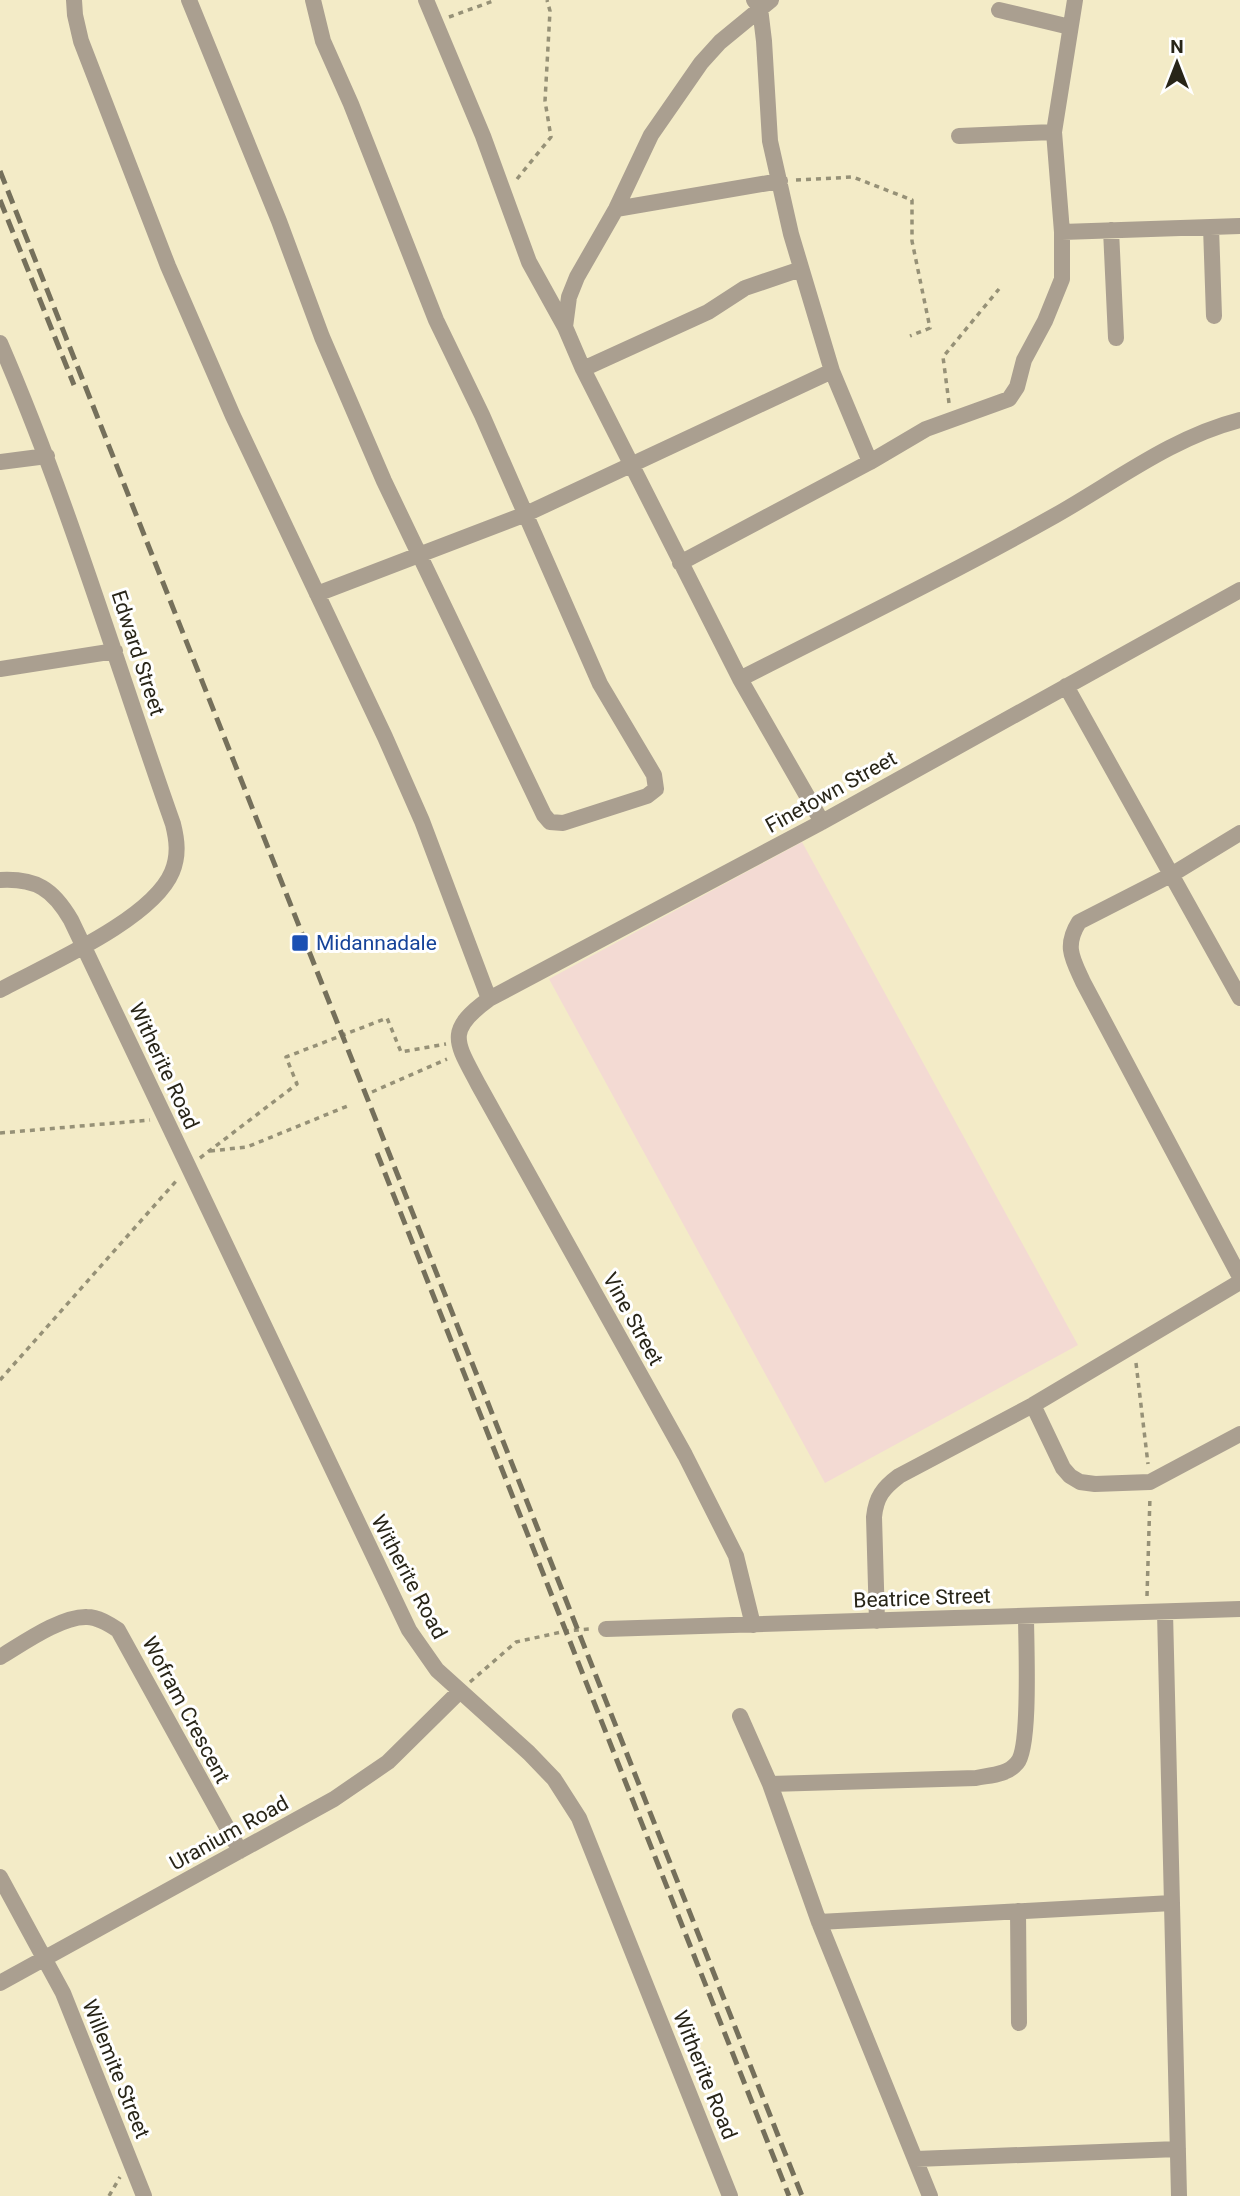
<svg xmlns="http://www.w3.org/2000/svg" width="1240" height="2196" viewBox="0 0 1240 2196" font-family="Roboto,sans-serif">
<rect width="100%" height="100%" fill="#f3ebc7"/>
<!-- education -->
<path fill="#f3dad3" d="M802,842L1078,1345L825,1483L549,979Z"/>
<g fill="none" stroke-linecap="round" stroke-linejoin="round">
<!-- path -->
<path stroke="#969177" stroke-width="3.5" stroke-dasharray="5 5" stroke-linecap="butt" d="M449,17L496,0
M517,179L551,137L545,101L550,11L547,0
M796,180L853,177L912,200V241L930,328L910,336
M949,403L943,357L999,289
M372,1092L447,1059
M0,1133L150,1120
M210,1151L247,1147L350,1105
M200,1158L297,1084L286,1057L387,1018L401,1052L446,1044
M1136,1363L1148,1464
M0,1380L177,1180
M1147,1596L1150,1496
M470,1682L516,1642L566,1631L590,1629
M109,2196L120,2177"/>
<!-- minor -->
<path stroke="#aa9f90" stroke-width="16" d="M74,0L75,15L81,41L168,266L233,416L385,737L422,821L489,999
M189,0L279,221L322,337L384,481L544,815L550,822L563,823L647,796L656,789L654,775L600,684L482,415L436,320L351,104L323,41L313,0
M426,0L483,136L529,262L565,327L583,369L740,679L822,822
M754,0L760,8L764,41L770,141L791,234L832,371L870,462
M999,10L1070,27
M959,136L1054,132
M616,209L780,181
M1211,227L1214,316
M1111,230L1116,338
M1062,232L1240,226
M565,327L569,297L577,277L616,209L651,135L701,63L720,42L771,0
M0,343C68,500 116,663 173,824C177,840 179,855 172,872C152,920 46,965 0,990
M583,369L708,312L745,288L801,269
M0,462L47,456
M680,563L870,462L926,429L1009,399L1017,387L1024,360L1045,321L1062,279V232L1054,132L1075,0
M317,594L526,514L832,371
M0,669L115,651
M740,679C846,625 953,573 1056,515C1116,481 1173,437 1240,420
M1066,686L1240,998
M1240,833L1171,875L1079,922C1064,946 1072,958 1083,982L1240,1277
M0,880C36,878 53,889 71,920L409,1630L437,1670L529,1753L554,1779L579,1818L730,2196
M1033,1405L1063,1468L1070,1476L1080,1482L1095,1484L1150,1482L1240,1434
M1165,1612L1179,2196
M877,1621L874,1517C876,1497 883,1488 899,1476L1033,1405L1240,1282
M753,1625L736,1556L685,1455L478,1084C456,1042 445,1031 489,999L822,822L1240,590
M606,1629L1240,1609
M0,1657C22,1644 61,1616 87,1617C98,1617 109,1624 118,1630L240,1851
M740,1716L770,1784
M0,1877L63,1993L144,2196
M1018,1911L1019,2023
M819,1922L1172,1903
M0,1983L334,1799L388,1762L459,1692
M916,2159L1178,2149
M930,2196L819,1922L770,1784L976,1778C991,1775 1007,1775 1017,1763C1031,1748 1026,1642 1026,1616"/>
<!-- rail -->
<path stroke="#75705b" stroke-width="5" stroke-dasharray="14 7" stroke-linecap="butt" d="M0,171L802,2196
M0,200L74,385
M377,1153L789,2196"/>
</g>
<!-- markers -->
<rect fill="#1a4fb4" stroke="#fff" stroke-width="2.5" x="291" y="934" width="18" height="18" rx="3.5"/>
<g text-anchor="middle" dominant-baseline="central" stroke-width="6" stroke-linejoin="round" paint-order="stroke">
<!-- street labels -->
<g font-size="21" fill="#282518" stroke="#fff">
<text transform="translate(138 653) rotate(72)">Edward Street</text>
<text transform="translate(831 792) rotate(-29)">Finetown Street</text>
<text transform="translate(164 1066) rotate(65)">Witherite Road</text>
<text transform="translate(633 1319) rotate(61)">Vine Street</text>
<text transform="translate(409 1577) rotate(62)">Witherite Road</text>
<text transform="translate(922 1598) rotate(-2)">Beatrice Street</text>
<text transform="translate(186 1710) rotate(62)">Wofram Crescent</text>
<text transform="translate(229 1833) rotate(-29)">Uranium Road</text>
<text transform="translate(116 2069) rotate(68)">Willemite Street</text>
<text transform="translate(705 2075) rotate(68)">Witherite Road</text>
</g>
<!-- transit labels -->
<g font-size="21" fill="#164399" stroke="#fff" text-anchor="start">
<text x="316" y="943">Midannadale</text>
</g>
</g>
<!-- north arrow -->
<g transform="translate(1177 63)" stroke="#ffffff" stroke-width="5" paint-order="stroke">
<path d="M0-5L12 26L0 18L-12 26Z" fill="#282518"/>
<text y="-10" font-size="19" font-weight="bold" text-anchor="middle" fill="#282518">N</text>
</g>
</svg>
